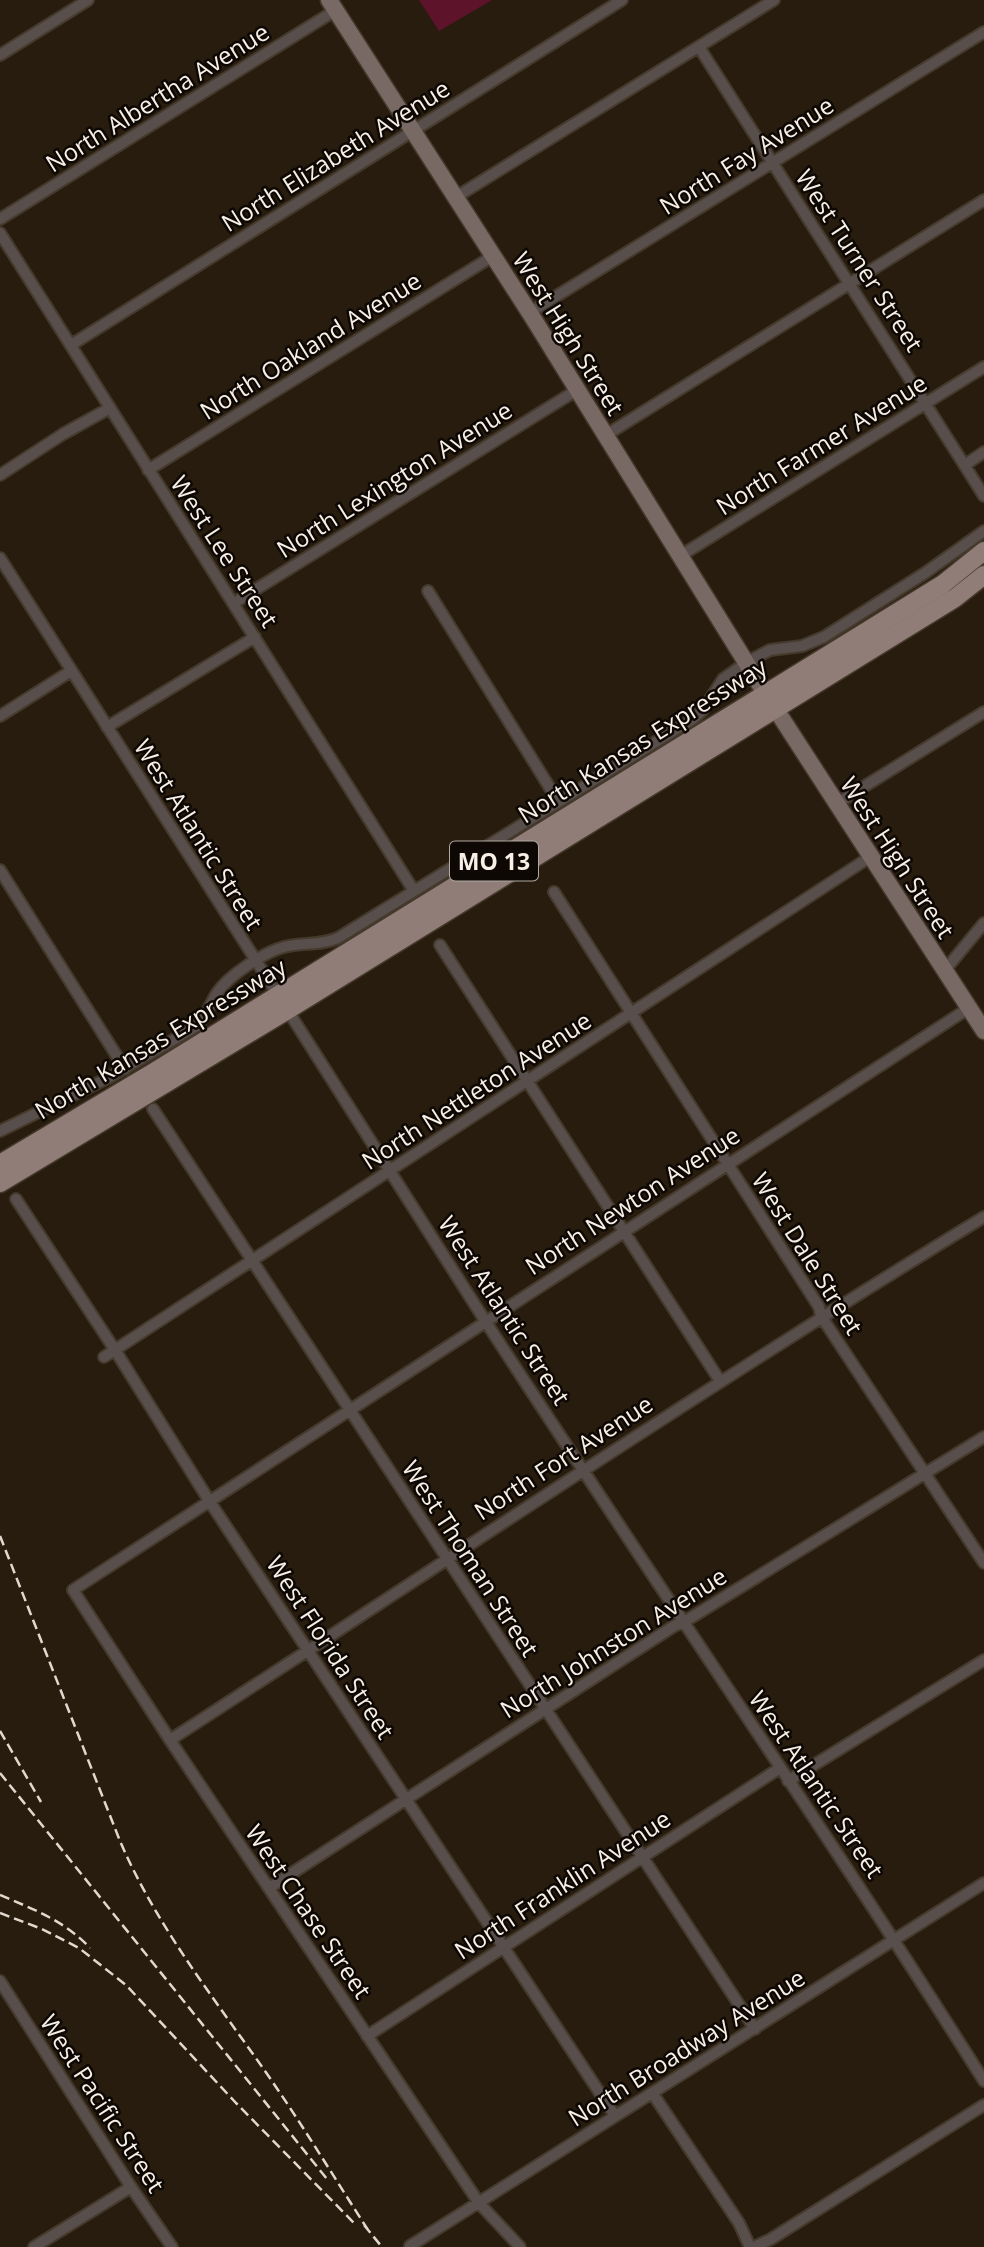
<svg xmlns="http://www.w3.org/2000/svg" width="984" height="2247" viewBox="0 0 984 2247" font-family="'Open Sans',sans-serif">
<rect width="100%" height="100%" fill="#281c0e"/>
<!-- green -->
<path fill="#5d132a" d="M419,0H492L439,31Z"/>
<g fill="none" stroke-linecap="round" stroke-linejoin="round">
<defs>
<path id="street" d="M699,47L984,496
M0,55L88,0
M456,197L774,0
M0,219L336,10
M0,233L414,891
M529,313L984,32
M71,345L622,0
M606,435L984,200
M965,465L984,452
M148,470L493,256
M0,475L63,434L110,408
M680,556L984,367
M0,558C160,812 321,1066 484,1319C649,1574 822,1824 984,2081
M428,591L558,801
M234,603L577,390
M0,716L71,671
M107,727L255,637
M836,804L984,712
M0,870L125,1069
M554,892L819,1307L821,1316L984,1563
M440,945L720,1381
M945,970L984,923
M153,1109L755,2029
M0,1131L110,1077L197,1026C206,1017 210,1004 217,993C228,976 264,952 284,947C303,942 320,946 338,938L693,719L703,710L723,679L747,662L770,650L802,646L824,637L925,573L984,531
M16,1199L115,1350L210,1502L615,2116
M104,1357L870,857
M170,1740C441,1565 708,1385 984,1217
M788,1781L984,1660
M269,1888L674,1626L684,1622L984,1437
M0,1981L131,2187L172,2247
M367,2036L780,1768
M653,2094L739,2223L750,2247
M410,2246L984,1883
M34,2247L131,2187
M520,2247L479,2203L170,1740L73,1590L969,1008
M754,2247L771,2239L984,2105"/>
<path id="secondary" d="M329,0L533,318L765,693L763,704L735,725
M780,697L775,708L984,1031"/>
<path id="primary" d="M0,1164L154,1072L943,584L984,551
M0,1183L286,1011L955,598L984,575"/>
</defs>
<!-- street casing -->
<use href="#street" stroke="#453a2c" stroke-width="14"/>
<!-- secondary casing -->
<use href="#secondary" stroke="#453a2c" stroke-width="19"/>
<!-- primary casing -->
<use href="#primary" stroke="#453a2c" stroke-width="21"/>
<!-- street -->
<use href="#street" stroke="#584e4b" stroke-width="10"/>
<!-- secondary -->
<use href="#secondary" stroke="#786964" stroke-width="16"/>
<!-- primary -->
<use href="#primary" stroke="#917d77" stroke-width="18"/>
<!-- rail -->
<path stroke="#e1d9cf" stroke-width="2.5" stroke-dasharray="10 5" stroke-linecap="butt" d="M0,1536L120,1841C156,1925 213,1997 265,2071C302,2124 335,2179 370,2233
M0,1731L41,1802
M0,1773L327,2179
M0,1895C33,1909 65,1921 90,1948
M0,1913L42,1929L79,1948L126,1985L236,2103L354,2223
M364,2225L382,2247"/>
</g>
<g text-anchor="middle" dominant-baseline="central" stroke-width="5" stroke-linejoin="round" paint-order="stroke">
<!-- shield labels -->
<rect fill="#0d0804" stroke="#b2aaa3" stroke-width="2" x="450" y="841.5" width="88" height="39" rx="5"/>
<g font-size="23" font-weight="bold" fill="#f8f0e7">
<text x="494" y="861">MO 13</text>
</g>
<!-- street labels -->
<g font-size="24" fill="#f8f0e7" stroke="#0d0804">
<text transform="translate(157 97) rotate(-32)">North Albertha Avenue</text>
<text transform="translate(335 155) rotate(-32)">North Elizabeth Avenue</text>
<text transform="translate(746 155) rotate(-32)">North Fay Avenue</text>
<text transform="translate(860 260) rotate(57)">West Turner Street</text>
<text transform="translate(569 333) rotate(58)">West High Street</text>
<text transform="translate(310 345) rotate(-32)">North Oakland Avenue</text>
<text transform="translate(821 444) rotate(-32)">North Farmer Avenue</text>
<text transform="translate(394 479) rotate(-32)">North Lexington Avenue</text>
<text transform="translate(225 551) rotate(57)">West Lee Street</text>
<text transform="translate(642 740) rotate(-32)">North Kansas Expressway</text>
<text transform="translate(199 834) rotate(58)">West Atlantic Street</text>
<text transform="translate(898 857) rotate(57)">West High Street</text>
<text transform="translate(160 1038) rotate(-31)">North Kansas Expressway</text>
<text transform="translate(476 1090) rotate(-33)">North Nettleton Avenue</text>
<text transform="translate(632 1200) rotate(-33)">North Newton Avenue</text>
<text transform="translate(808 1253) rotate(58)">West Dale Street</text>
<text transform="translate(505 1310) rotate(57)">West Atlantic Street</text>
<text transform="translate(563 1457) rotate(-33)">North Fort Avenue</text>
<text transform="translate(471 1558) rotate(57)">West Thoman Street</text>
<text transform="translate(613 1642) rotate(-32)">North Johnston Avenue</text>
<text transform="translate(331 1647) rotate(57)">West Florida Street</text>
<text transform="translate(817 1784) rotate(56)">West Atlantic Street</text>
<text transform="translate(562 1884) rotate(-33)">North Franklin Avenue</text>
<text transform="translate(309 1911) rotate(56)">West Chase Street</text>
<text transform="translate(686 2047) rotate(-32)">North Broadway Avenue</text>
<text transform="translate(103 2103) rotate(57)">West Pacific Street</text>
</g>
</g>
</svg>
